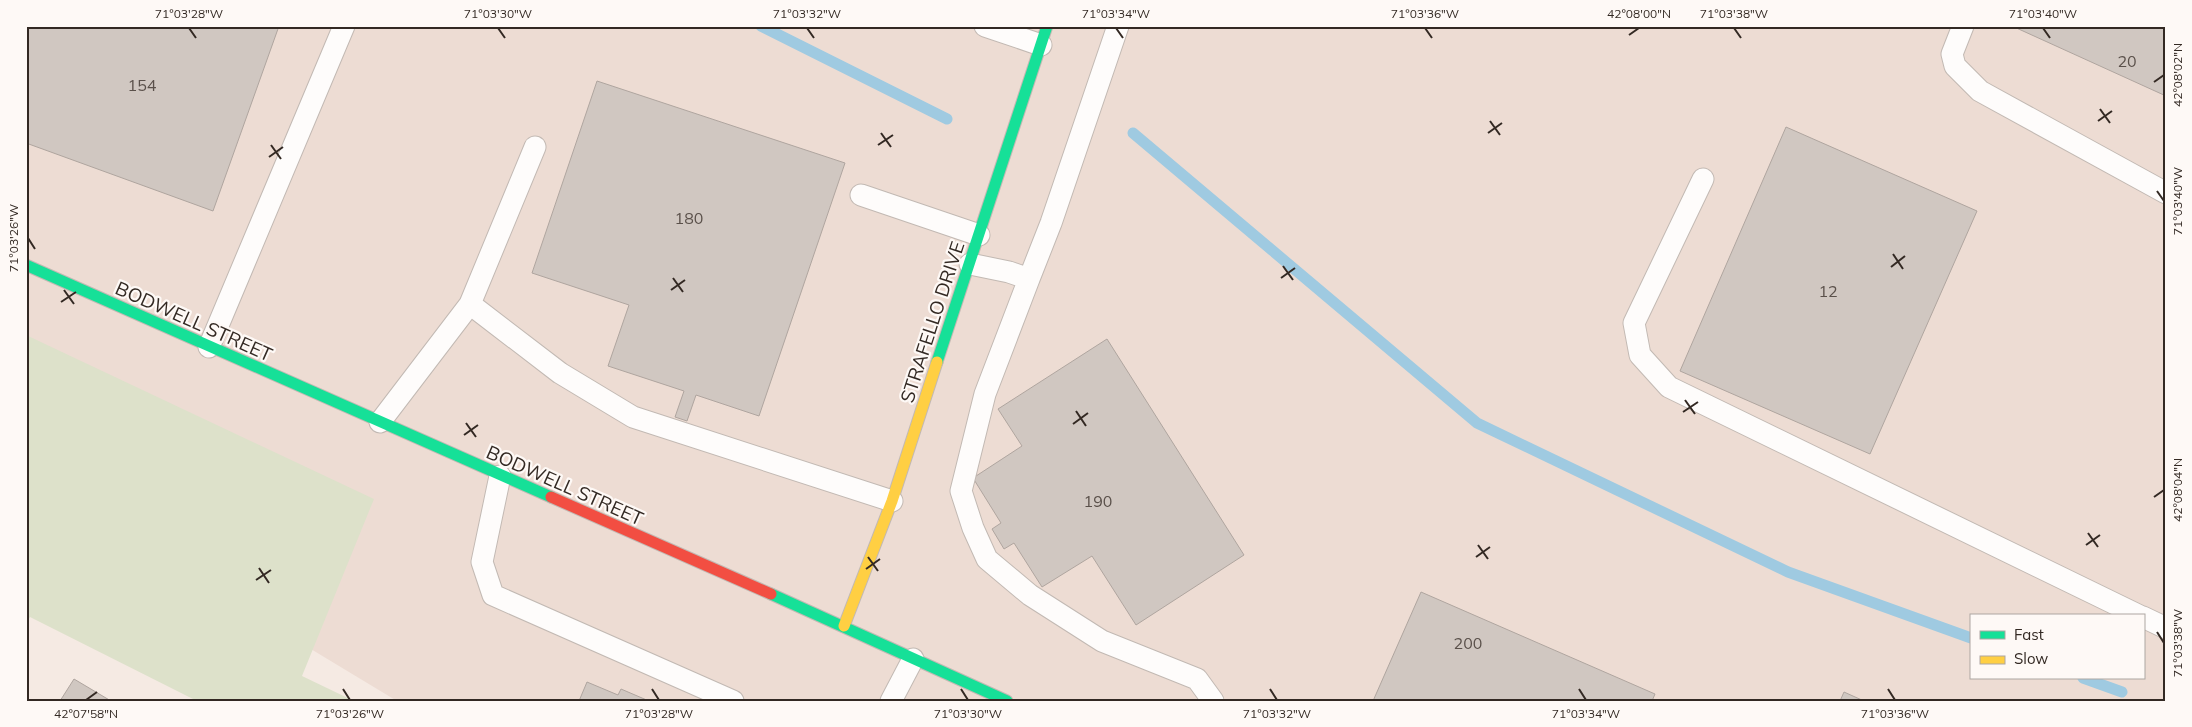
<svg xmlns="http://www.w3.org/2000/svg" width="2192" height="727" viewBox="0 0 2192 727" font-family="Mulish,sans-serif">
<rect width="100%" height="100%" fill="#f5eae3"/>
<!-- industrial -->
<path fill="#eddcd3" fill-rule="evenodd" d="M26,26H2166V701H397L286,634L26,498ZM1971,616H2143V678H1971Z"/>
<!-- green -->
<path fill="#dde1ca" d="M26,335L374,499L302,676L354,701H197L30,617L26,624Z"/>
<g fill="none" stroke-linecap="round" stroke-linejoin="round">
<!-- stream -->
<path stroke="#9fcae1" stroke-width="11" d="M761,26L947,119
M1133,133L1477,423L1788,572L1971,638
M2083,678L2122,692"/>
</g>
<!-- building -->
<path fill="#d0c7c1" stroke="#afa59f" d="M26,26H279L213,211L26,143Z
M2012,26H2166V96Z
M597,81L845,163L759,416L696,395L687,421L675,417L684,391L608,366L629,305L532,273Z
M1786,127L1977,211L1870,454L1680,371Z
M1107,339L1244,555L1136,625L1092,556L1042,587L1014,543L1004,549L992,529L1001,523L973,478L1022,446L998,409Z
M1421,592L1655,694L1652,701H1373Z
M74,679L111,701H60Z
M587,682L618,695L621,689L649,701H579Z
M1844,692L1864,701H1840Z"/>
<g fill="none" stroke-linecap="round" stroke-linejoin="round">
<defs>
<path id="lane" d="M985,26L1041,45
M1963,26L1952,54L1955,66L1980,91L2166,193
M1703,179L1634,323L1640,355L1669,387L2140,616
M861,195L979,235
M970,264L1009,272L1029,279L985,394L961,491L973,528L987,559L1030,595L1102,641L1197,679L1213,701
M1029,279L1051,223L1118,26
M470,304L535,147
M209,347L344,26
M380,422L470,304L560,373L633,417L892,501
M500,476L482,562L493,595L733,701
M2143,617L2166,628
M891,701L913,659"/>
<path id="fast" d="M26,265L551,497
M937,362L1047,26
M771,594L1007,701"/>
<path id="slow" d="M844,626L892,501L937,362"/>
<path id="jam" d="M551,497L771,594"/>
</defs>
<!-- lane casing -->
<use href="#lane" stroke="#c2b9b3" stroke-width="23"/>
<!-- fast casing -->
<use href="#fast" stroke="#c2b9b3" stroke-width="13"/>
<!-- slow casing -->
<use href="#slow" stroke="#c2b9b3" stroke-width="13"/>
<!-- jam casing -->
<use href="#jam" stroke="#c2b9b3" stroke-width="13"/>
<!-- lane -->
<use href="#lane" stroke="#fefcfb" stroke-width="21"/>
<!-- fast -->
<use href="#fast" stroke="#16e098" stroke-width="11"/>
<!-- slow -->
<use href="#slow" stroke="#ffcf43" stroke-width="11"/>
<!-- jam -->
<use href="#jam" stroke="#f24e42" stroke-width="11"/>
</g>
<!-- ticks -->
<path fill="none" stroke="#332923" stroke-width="2" d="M189,28L196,38M498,28L505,38M807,28L814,38M1116,28L1123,38M1425,28L1432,38M1734,28L1741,38M2043,28L2050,38M1629,35L1639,28M2154,82L2164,75M2100,109L2110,123M1490,121L1500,135M2098,121L2112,111M881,133L891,147M1488,133L1502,123M271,145L281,159M878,145L893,135M269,157L283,147M2157,191L2164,201M28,238L35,249M1893,254L1903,269M1283,266L1293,280M1891,267L1905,256M673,278L683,292M1281,278L1295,268M64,290L74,304M671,290L685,280M61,302L76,292M1685,400L1695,414M1076,411L1086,426M1683,412L1698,402M466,423L476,437M1073,424L1088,413M464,435L478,425M2154,497L2164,490M2088,533L2098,547M1478,545L1488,559M2086,545L2100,535M868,557L878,571M1476,557L1490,547M259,568L269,583M866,569L880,559M256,580L271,570M2157,632L2164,643M343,689L350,700M652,689L659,700M961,689L968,700M1270,689L1277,700M1579,689L1586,700M1888,689L1895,700M86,700L97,692"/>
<g text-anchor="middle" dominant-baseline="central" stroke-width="4.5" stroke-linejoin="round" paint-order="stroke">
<!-- number labels -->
<g font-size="16" fill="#5a504a">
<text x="2127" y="61">20</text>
<text x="142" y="85">154</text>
<text x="689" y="218">180</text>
<text x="1828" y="291">12</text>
<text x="1098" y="501">190</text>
<text x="1468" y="643">200</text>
</g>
<!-- street labels -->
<g font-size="19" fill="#332923" stroke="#fef9f6">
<text transform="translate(194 321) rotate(24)">BODWELL STREET</text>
<text transform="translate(932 322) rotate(-72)">STRAFELLO DRIVE</text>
<text transform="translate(565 485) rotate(24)">BODWELL STREET</text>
</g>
</g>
<!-- border -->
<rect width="2192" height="727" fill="none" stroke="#fef9f6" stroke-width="55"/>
<!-- legend -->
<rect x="1970" y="614" width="175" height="65" fill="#fef9f6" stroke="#ada6a2"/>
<rect x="1980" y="631" width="25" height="8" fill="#16e098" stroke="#ada6a2"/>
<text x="2014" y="640" font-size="15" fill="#332923">Fast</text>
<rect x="1980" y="656" width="25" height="8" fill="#ffcf43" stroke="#ada6a2"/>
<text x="2014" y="664" font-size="15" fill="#332923">Slow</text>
<rect x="28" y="28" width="2136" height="672" fill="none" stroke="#332923" stroke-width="2"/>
<g font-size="12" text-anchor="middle" fill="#332923">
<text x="189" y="18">71°03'28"W</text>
<text x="498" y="18">71°03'30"W</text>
<text x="807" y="18">71°03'32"W</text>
<text x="1116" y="18">71°03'34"W</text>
<text x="1425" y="18">71°03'36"W</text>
<text x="1639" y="18">42°08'00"N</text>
<text x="1734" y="18">71°03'38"W</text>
<text x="2043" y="18">71°03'40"W</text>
<text transform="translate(2178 75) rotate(-90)" y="4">42°08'02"N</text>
<text transform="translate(2178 201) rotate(-90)" y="4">71°03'40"W</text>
<text transform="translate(14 238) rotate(-90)" y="4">71°03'26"W</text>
<text transform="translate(2178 490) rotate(-90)" y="4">42°08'04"N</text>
<text transform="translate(2178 643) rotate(-90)" y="4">71°03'38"W</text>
<text x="86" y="718">42°07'58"N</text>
<text x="350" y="718">71°03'26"W</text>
<text x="659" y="718">71°03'28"W</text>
<text x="968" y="718">71°03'30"W</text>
<text x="1277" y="718">71°03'32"W</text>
<text x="1586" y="718">71°03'34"W</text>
<text x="1895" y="718">71°03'36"W</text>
</g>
</svg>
